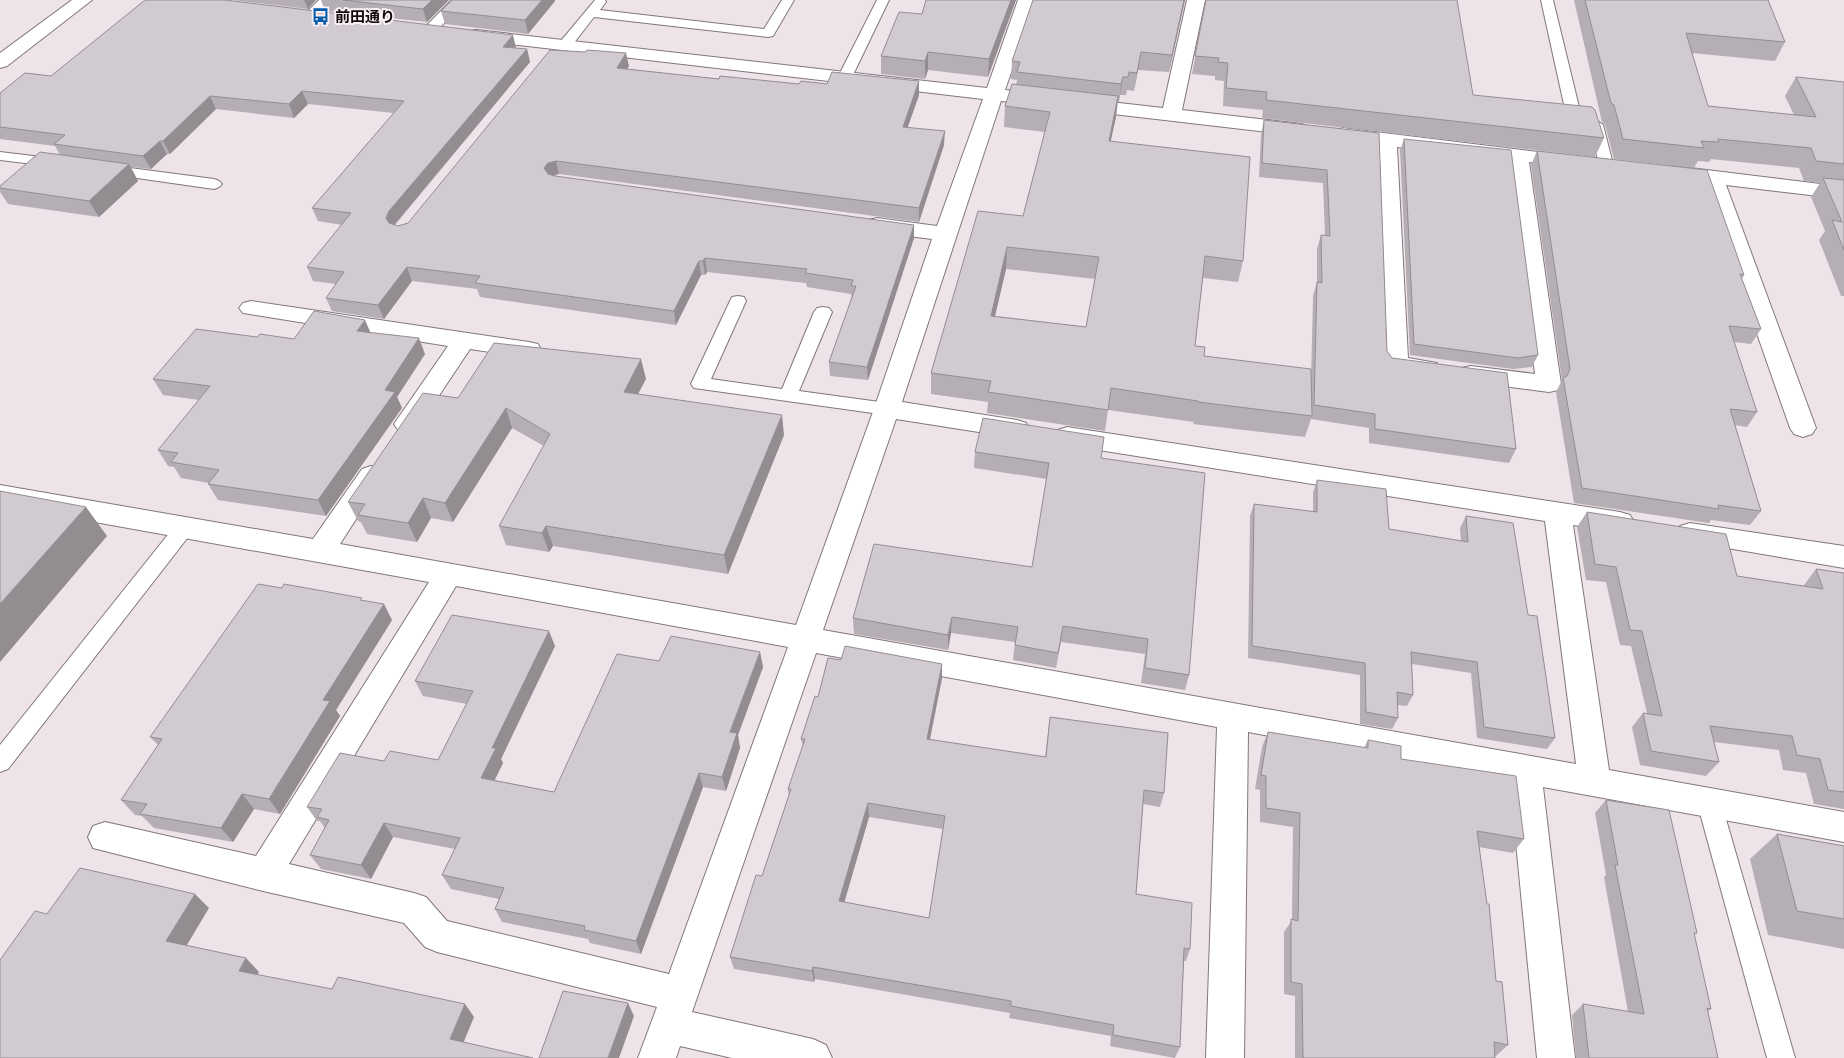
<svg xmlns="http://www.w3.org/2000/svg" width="1844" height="1058" viewBox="0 0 1844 1058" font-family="Inter,'Noto Sans JP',sans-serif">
<rect width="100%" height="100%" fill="#eee3e8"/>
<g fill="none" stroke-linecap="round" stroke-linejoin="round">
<defs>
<path id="service" d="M319,0H333L314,19H304L303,16Z
M452,0H465L435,33H425L423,30L425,27Z
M595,0H605L606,2L600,10L764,29L782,0H794L773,36L768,37L594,17L570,48H560L558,45L560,42Z
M877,0H889L852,77L850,80H840L838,77Z
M1541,0H1553L1579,107L1603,125L1613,164L1610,167H1600L1589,127L1565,109Z
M0,152L58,159L63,160L65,163L63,166L58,167L0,160Z
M107,165L214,179L219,181L222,184L219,187L214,189L102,173L99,170L102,167Z
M738,296L744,297L746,301L711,379L782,389L814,312L817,308L823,307L829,308L832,312L799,391L887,403L893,405L896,409L893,413L887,415L694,388L691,384L730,301L732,297Z
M185,519L192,522L195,527L192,532L8,769L0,772V745L178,522Z
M1709,791L1717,794L1721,802L1795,1058H1767L1697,802L1701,794Z"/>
<path id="minor" d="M1018,0H1036L1005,90L1163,108L1187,0H1205L1182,110L1301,124L1308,126L1311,130L1308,134L1301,136L1001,101L902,402L1017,420L1026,423L1030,429L1026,435L1017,438L896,419L823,630L1576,764L1545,521L1067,445L1058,442L1054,436L1058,430L1067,427L1620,512L1630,515L1634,522L1630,529L1620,532L1573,525L1609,770L1844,812V842L1543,787L1575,1058H1537L1510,781L1248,732L1244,1058H1206L1217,727L816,653L692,1012L813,1039L826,1045L832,1058H732L680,1046L676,1058H638L657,1007L437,952L425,947L404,923L263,891L93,848L88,837L93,826L105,822L256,856L429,582L0,505V485L313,539L362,469L371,466L380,469L384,476L340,544L796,625L874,409L932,239L877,232L869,230L866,225L869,220L877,218L937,226L983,99L476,40L470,39L467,35L470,31L476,30L987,88ZM456,586L788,647L669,974L447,921L426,897L414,893L289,864Z
M1343,128L1578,157L1581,161L1578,165L1571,167L1529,162L1561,384L1558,390L1549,392L1471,382L1462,380L1459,374L1462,368L1471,366L1535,374L1508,160L1397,147L1408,358L1437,363L1440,369L1437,375L1428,377L1387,370L1384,364L1377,144L1336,138L1333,134L1336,130Z
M1674,166L1844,187V199L1726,185L1816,428L1812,434L1803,437L1794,434L1790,428L1704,182L1667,176L1664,172L1667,168Z
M251,301L529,342L538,344L541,350L538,356L529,358L470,349L416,430L407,433L398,430L394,424L448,346L243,313L239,308L243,303Z
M1690,523L1844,546V568L1680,540L1676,533L1680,526Z"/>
<path id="secondary" d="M72,0H92L7,66L0,68V53Z"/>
</defs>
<!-- service casing -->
<use href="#service" stroke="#81777c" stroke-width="2"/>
<!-- minor casing -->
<use href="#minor" stroke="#81777c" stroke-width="2"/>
<!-- secondary casing -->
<use href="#secondary" stroke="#81777c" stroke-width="2"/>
<!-- service -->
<use href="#service" fill="#fff" fill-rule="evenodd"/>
<!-- minor -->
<use href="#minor" fill="#fff" fill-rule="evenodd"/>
<!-- secondary -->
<use href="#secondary" fill="#fff" fill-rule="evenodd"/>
</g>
<!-- wall -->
<path fill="#b5aeb4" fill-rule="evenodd" d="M232,0H316L308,9Z
M321,0H449L427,22L325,11Z
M1016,0L988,77L928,70L925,79L881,74V56L922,14Z
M1033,0H1185L1169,72L1138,70L1134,91L1127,90L1126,95H1120L1119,102H1118L1116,117L1110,142L1243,261L1238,282L1203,278L1195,346L1204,356L1311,380L1313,296L1317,282V249L1321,235L1325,236L1323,183L1259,177L1261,134L1264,120L1379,133L1387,351L1392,358L1516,449L1509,463L1369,443V428L1311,419L1305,437L1193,424L1194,422L1108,410L1105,431L987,413L988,402L931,394V373L1023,216L1045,132L1004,127L1005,106L1016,85L1017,80L1011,79L1012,61ZM1006,269L1095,279L1086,327L995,316Z
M1206,0L1473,95L1604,138L1595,157L1262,118L1263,110L1223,106L1224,81L1215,80V76L1192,74Z
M1574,0H1768L1785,42L1775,61L1692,53L1708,106L1794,115L1785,96L1796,77L1844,82V296H1841L1819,240L1825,231L1811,197L1820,183L1804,181L1799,168L1711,159L1709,162L1698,161L1694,168L1614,159L1605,125L1602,122Z
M555,1L528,34L445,24L441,11Z
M516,48L527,49L530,62L395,225L398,226L408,223L629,66L627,69L719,79L799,84H827L919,81V95L907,128L944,145L919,222L559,174L553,176L914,225V238L868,380L830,376L829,362L852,299L851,294L807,287L806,283L707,272L705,275H701L676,325L480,297L477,289L412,281L384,319L332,311L326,298L336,284L313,281L307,267L342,225L318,221L312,208L394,113L308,104L294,118L216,109L170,154H167L151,169L131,167L138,181L99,217L8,204L0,192V186L60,155L55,146L0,139V93L51,76Z
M1404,139L1538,355L1532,367L1513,369L1410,355L1400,150Z
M1537,151L1744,275L1742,279L1761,329L1751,344L1734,342L1757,412L1747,427L1735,425L1761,511L1750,525L1711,520L1709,523L1574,503L1556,392L1562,380L1531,165Z
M370,332L425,354L397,397L402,408L326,516L218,500L208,484L209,483L181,478L174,467L168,466L158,450L199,400L163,395L153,379L257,337L294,339Z
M646,379L638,394L784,435L728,574L553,546L549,552L506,545L499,526L544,446L512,428L453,522L431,518L417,542L367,534L361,522L358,521L348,502L458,398Z
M975,452L1101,458L1189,675L1185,690L1141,683L1145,654L1061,642L1056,668L1013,660L1015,642L951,633L948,650L854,634L853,618L1032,567L1047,479L974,468Z
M1317,480L1389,529L1461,541L1460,528L1466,516L1528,615L1555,738L1547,749L1477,738L1471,673L1412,664L1413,695L1407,706L1397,705L1398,718L1392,729L1360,724V675L1248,658L1250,516L1254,504L1313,512V493Z
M1587,512L1737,576L1804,586V585L1816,569L1844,573V809L1814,804L1806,773L1783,770L1779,750L1714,742L1719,762L1706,776L1640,765L1632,727L1643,713H1647L1631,646L1620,645L1606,582L1586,580L1577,527Z
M364,601L392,620L336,710L340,716L280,814L254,809L233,842L154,828L142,816L135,815L121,800L158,745L150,737Z
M555,646L501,759L503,763L494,780L554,792L659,661L760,652L763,667L738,735L740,748L726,791L703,787L641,954L590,943L588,939L502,922L495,909L499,899L451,889L442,875L455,849L393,837L371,879L321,869L310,855L325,828L320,821H317L307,807L384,761L438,760L467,704L423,696L415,681Z
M942,678L930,740L1045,757L1050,717L1164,793L1160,807L1143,804L1136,894L1190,949L1186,961H1184L1180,1047L1175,1058L1110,1046L1111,1036L1009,1018L1010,1013L815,979L814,982L734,969L730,957L762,876L789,797L788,789L803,747L801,739ZM869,817L943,829L929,918L844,902Z
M1268,732L1364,748L1368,740L1401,759L1524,839L1513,853L1479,847L1496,981L1508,1045L1496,1056H1495V1058H1295V996L1284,994V932L1292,920L1293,827L1260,822V790L1255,789L1262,747Z
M1606,800L1697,933L1694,935L1711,1009L1708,1011L1718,1058H1576L1572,1015L1583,1004L1628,1012L1604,877L1606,875L1595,813Z
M1777,834L1844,846V949L1768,935L1750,859Z"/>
<!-- shaded-wall -->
<path fill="#938d92" d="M304,0H316L308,9Z
M432,0H449L427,22L423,9Z
M542,0H555V1L528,34L525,20Z
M1011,0H1016L988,77L989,59Z
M1184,0H1185L1169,72L1172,55Z
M513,35L516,48L503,47Z
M527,49L530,62L394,225L391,232L386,218L389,211Z
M928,52V70L925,79V61Z
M1141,52L1138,70L1134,91L1137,73Z
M626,53L629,66L619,82L617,68Z
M1123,77L1120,95L1119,102L1121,84Z
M919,81V95L903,141V127Z
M302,91L308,104L294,118L289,104Z
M210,96L216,109L170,154L163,141Z
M1118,96L1116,117L1106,163L1109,141Z
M945,131L944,145L919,222V208Z
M160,141L167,154L151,169L143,156Z
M556,161L559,174L551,176L547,182L544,168L548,163Z
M129,164L138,181L99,217L89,201Z
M914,225V238L868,380L867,367Z
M1007,247L1006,269L990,337L991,316Z
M705,258L707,272L705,275L703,261Z
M699,261L701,275L676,325L674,311Z
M407,267L412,281L384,319L378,305Z
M365,320L372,336L357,331Z
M419,338L425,354L397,397L402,408L326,516L318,500L385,390Z
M641,359L646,379L628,412L624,392Z
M506,408L512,428L453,522L445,503Z
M782,415L784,435L728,574L724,555Z
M423,498L431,518L417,542L408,523Z
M86,507L107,536L0,662V604Z
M546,526L553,546L549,552L542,533Z
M384,604L392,620L336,710L340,716L280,814L269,799L323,700Z
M952,617L951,633L948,650V635Z
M549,631L555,646L501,759L503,763L489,792L481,778L492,748Z
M760,652L763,667L738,735L740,748L726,791L722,777L730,732Z
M942,664V678L927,753V739Z
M699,773L703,787L641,954L636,941Z
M242,794L254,809L233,842L221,828Z
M868,803L869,817L841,914L839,901Z
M384,823L393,837L371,879L361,865Z
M195,894L209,908L181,955L166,941Z
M246,958L259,972L252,984L239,971Z
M813,967L815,979L814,982L812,971Z
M628,1003L634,1016L619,1058H608Z
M465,1004L474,1017L460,1051L450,1039Z"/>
<!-- building -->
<path fill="#d2cad1" stroke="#938d92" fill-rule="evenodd" d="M145,0H225L513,35L503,47L527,49L389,211L386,218L389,223L398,226L408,223L550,50L585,52L587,50L626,53L617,68L719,79L720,76L799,84L801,81L827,84L832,72L919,81L903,127L945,131L919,208L556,161L548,163L544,168L548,174L555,176L914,225L867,367L829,362L856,286H851L853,280L805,273L807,269L705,258L703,261H699L674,311L475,283L480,276L407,267L378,305L326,298L344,272L307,267L351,213L312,208L404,101L302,91L289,104L210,96L163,141H160L143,156L54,144L65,135L0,127V93L25,73L51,76Z
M343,0H432L423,9Z
M452,0H542L525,20L441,11Z
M926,0H1011L989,59L928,52L925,61L881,56L899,12L922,14Z
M1033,0H1184L1172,55L1141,52L1137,73L1129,72L1128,77H1123L1121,84L1017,72L1020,62L1012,61Z
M1206,0H1457L1473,95L1592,107L1595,110L1604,138L1266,100L1267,92L1226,88L1228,63L1218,62L1219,58L1195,56Z
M1585,0H1768L1785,42L1686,33L1708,106L1816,117L1796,77L1844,82V164L1816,161L1811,148L1718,139L1719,142L1701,141L1704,148L1623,139L1614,105L1611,103Z
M1012,84L1118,96L1109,141L1250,157L1243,261L1205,256L1195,346L1205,347L1204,356L1311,369L1312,416L1198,402V401L1111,388L1108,410L988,392L991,381L931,373L978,211L1023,216L1050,112L1005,106ZM1007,247L1099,257L1086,327L991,316Z
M1264,120L1379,133L1387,351L1392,358L1507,373L1516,449L1375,429V414L1314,405L1317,282L1322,283L1321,235L1330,236L1327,170L1262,163Z
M1404,139L1511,150L1538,355L1518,358L1414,344Z
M1537,151L1707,170L1744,275L1740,274L1761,329L1729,326L1757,412L1730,409L1761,511L1718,505L1719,509L1582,488L1563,378L1567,376L1570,369Z
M40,152L129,164L89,201L0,188V186Z
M1823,178L1844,180V250L1832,220L1842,222Z
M314,311L365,320L357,331L419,338L385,390L395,392L318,500L208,484L219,470L171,462L178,453L158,450L210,386L153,379L196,329L257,337L260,334L294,339Z
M494,343L641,359L624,392L782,415L724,555L546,526L542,533L499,526L550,434L506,408L445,503L423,498L408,523L358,515L365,504L348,502L423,393L458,398Z
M983,418L1104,437L1101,458L1205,473L1189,675L1145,668L1148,639L1063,626L1058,653L1015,645L1018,627L952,617L948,635L853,618L874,544L1032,567L1049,463L975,452Z
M1317,480L1386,489L1389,529L1468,542L1466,516L1513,523L1528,615L1537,616L1555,738L1484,727L1477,662L1411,652L1413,695L1397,692L1398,718L1366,712L1365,663L1252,646L1254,504L1317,512Z
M0,491L86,507L0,604Z
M1587,512L1726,534L1737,576L1823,589L1816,569L1844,573V792L1828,790L1820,759L1797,755L1792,736L1710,726L1719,762L1651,751L1643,713L1662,716L1642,631L1630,630L1616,567L1595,564Z
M258,584L282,588L284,584L362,598L360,600L384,604L323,700L330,701L269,799L242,794L221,828L140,814L147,804L121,800L162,739L150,737Z
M452,615L549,631L492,748H496L481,778L554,792L617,654L659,661L671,636L760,652L730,732L737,733L722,777L699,773L636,941L584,930L585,926L495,909L504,888L442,875L460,838L384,823L361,865L310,855L329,820L317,817L322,809L307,807L340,753L384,761L390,751L438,760L473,691L415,681Z
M845,646L942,664L927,739L1046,757L1050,717L1168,733L1164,793L1144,790L1136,894L1192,903L1190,949L1184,948L1180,1047L1113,1035L1114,1025L1011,1006V1001L813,967L812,971L730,957L756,875L762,876L791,789H788L805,739H801L815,696L818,697L828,658L841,660ZM868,803L945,816L929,918L839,901Z
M1268,732L1368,748V740L1401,746V759L1516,776L1524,839L1477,831L1487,904H1489L1496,981L1502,982L1508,1045L1494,1042L1495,1058H1303L1302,984L1291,982V919L1298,921L1300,813L1266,808V776L1261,775Z
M1606,800L1669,810L1697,933H1694L1711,1009L1707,1008L1718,1058H1589L1583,1004L1644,1014L1615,865H1618Z
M1777,834L1844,846V919L1797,911Z
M80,868L195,894L166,941L246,958L239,971L332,989L338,977L465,1004L450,1039L533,1058H0V960L35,911L47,914Z
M563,991L628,1003L608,1058H539Z"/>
<!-- icons -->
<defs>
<symbol id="bus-bare" viewBox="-9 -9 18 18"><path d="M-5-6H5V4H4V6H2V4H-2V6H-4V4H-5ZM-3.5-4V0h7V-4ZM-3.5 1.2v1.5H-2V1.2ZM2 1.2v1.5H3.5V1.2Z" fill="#045caa" stroke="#fbf0f5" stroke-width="2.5" paint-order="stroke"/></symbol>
</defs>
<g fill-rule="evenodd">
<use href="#bus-bare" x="308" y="4" width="25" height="25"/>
</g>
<g text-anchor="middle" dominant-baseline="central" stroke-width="4" stroke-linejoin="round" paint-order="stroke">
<!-- far-poi labels -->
<g font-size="15" font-weight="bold" fill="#100c0e" stroke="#fbf0f5" text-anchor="start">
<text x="335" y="16">前田通り</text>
</g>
</g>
</svg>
